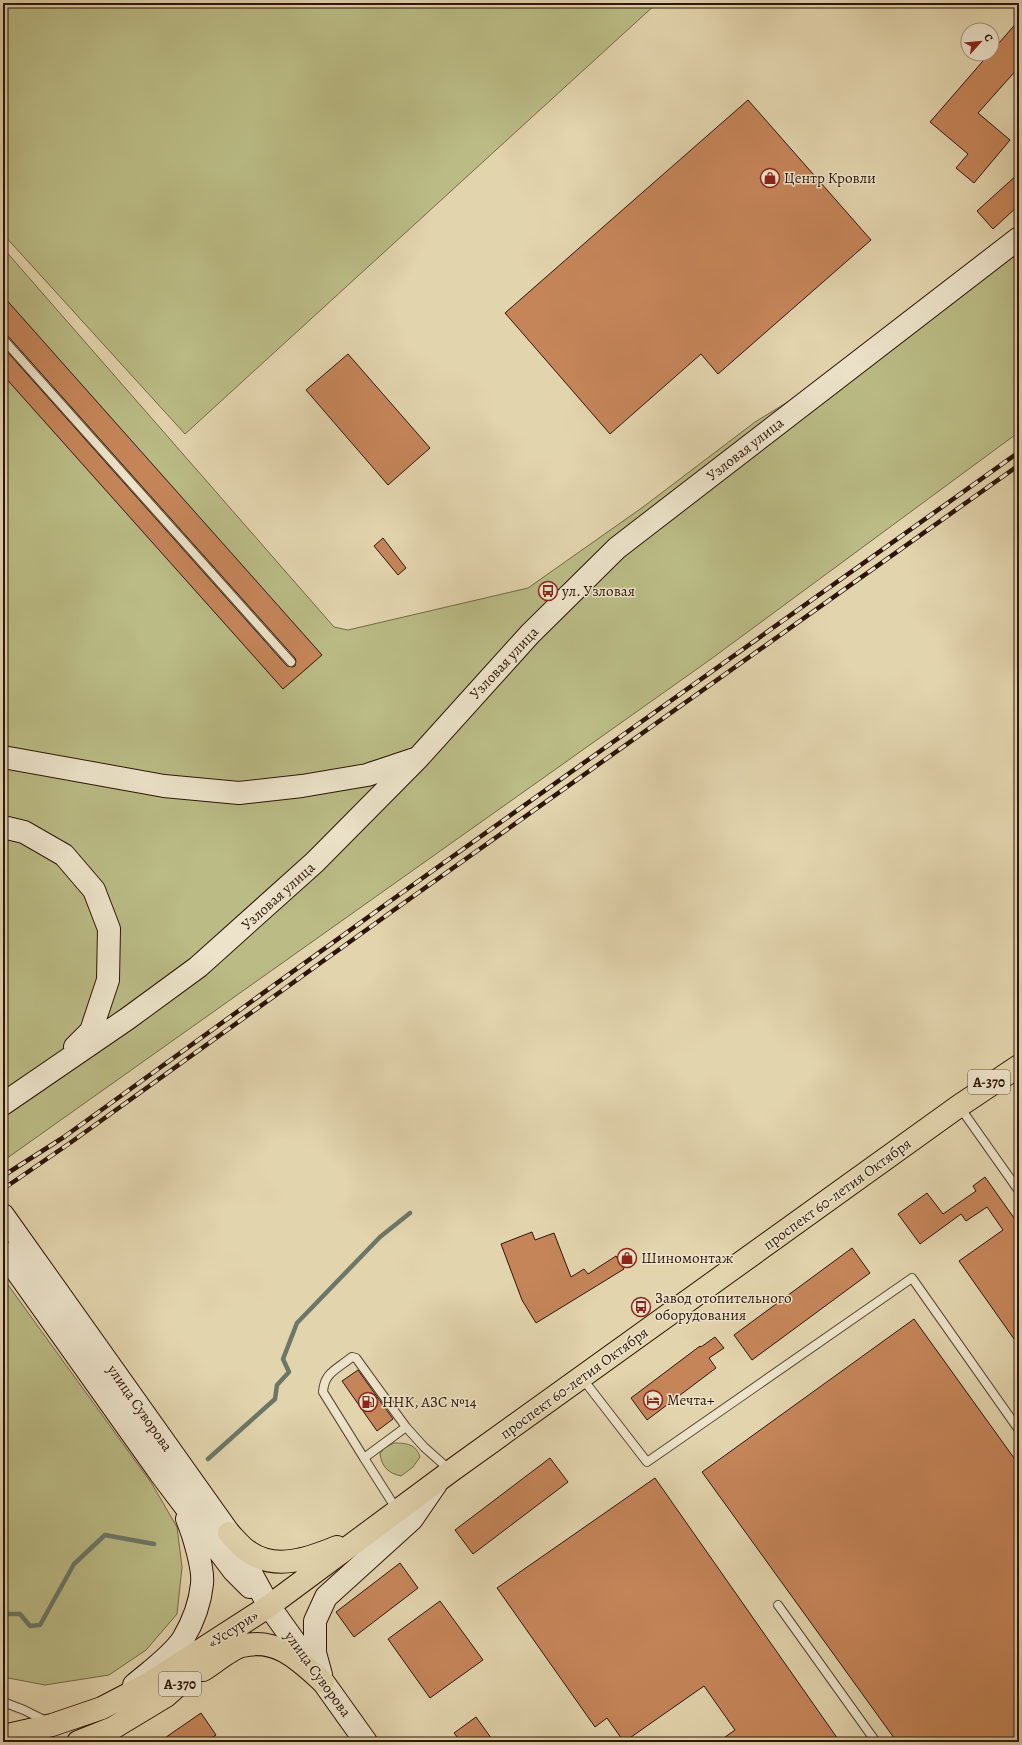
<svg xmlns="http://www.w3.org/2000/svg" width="1022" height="1745" viewBox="0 0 1022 1745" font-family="Alegreya,serif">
<rect width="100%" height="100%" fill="#e2d4ad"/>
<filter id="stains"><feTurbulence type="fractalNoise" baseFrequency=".005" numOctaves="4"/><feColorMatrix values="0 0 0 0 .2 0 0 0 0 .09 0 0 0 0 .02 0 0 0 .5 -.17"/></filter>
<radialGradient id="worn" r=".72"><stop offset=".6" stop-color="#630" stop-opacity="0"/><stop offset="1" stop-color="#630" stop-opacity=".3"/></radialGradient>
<!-- green -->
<path fill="#babb85" stroke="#746846" d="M3,3H657L185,434L3,234Z
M3,248L334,627L348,630L528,588L643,507L755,422L957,298L1019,250V432L711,659L3,1161Z
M3,1278L152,1484L177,1527L182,1567L177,1614L146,1650L109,1675L45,1685L3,1677Z
M394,1443C406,1443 416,1444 420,1457L413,1467L401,1476C388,1473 382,1467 380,1454L384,1448Z"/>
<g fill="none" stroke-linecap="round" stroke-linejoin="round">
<!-- stream -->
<path stroke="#6b7768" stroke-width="4.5" d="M208,1459L275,1399L277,1385L289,1372L283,1359L297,1323L380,1237L410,1213
M3,1614H20L30,1626L40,1625L74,1564L105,1535L154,1544"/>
</g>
<!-- building -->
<path fill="#c58559" stroke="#2d1506" d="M1019,20V67L978,113L1010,140L974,183L956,168L968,154L930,122L989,54H992V51Z
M748,100L871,240L718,374L701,354L610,434L505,313Z
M1019,173V205L993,229L977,211Z
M3,296L322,655L283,689L3,375V347L287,666L292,667L295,666L296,661L295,658L7,335L3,334Z
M348,354L430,448L388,485L306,390Z
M383,538L406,568L398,575L374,546Z
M985,1177L1019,1225V1346L959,1261L1003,1230L987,1207L966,1221L961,1214L920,1244L898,1214L927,1193L943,1214L976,1191L973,1186Z
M532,1232L535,1240L554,1233L571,1277L584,1269L588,1274L616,1256L624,1269L536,1323L522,1300L501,1244Z
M852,1248L870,1273L752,1360L734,1335Z
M914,1319L1019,1465V1742H897L702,1472Z
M715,1337L724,1348L709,1358L716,1368L647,1420L631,1398L700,1346L701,1347Z
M358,1370L393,1419L377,1431L342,1381Z
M550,1458L568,1482L473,1554L455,1530Z
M655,1478L840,1742H718L735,1730L704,1686L624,1742L607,1718L595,1727L497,1588Z
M400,1563L418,1588L354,1637L336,1612Z
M440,1601L483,1660L430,1698L388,1639Z
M201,1713L216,1735L206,1742H159Z
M476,1717L494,1742H461L454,1733Z"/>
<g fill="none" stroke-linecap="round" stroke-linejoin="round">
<defs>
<path id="lane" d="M3,339L291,662
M959,1106L1019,1191
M582,1378L647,1462L912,1278L1019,1430
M364,1458L323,1392C324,1374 335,1370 348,1360L352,1357L356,1358L406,1427
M397,1510L364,1458L406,1427L424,1447L451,1471
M778,1605L876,1742
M3,1702L24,1710L46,1721"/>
<path id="secondary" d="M3,757L164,786L239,793L302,786L367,775L415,759
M3,827L24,832L64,855L94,890L109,929L108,980L91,1031L75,1047
M3,1104L127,1019L198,967L315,862L418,758L530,634L617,548L1019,238
M3,1215L229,1533L269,1606L366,1742
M3,1252L160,1473L234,1571L250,1587
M321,1675L315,1653V1621L326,1597L412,1519L436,1484
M134,1685C149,1672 172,1656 183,1639C193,1622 200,1604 202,1584C204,1569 193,1533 187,1519"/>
<path id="highway" d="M229,1533C235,1539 242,1548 249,1552C276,1571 310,1558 337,1547
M203,1670C213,1664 232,1648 242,1646C277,1637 300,1661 323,1682
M3,1736L52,1725L102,1708L148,1684L269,1606L451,1471L959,1106L1019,1066
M78,1742L113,1728L166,1696L212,1655"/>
</defs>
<!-- lane casing -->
<use href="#lane" stroke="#5a4530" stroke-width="10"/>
<!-- secondary casing -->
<use href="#secondary" stroke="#2d1506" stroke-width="24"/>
<!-- highway casing -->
<use href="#highway" stroke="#2d1506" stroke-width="24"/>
<!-- lane -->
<use href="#lane" stroke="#ece3ca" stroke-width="8"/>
<!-- secondary -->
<use href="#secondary" stroke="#ece3ca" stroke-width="22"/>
<!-- highway -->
<use href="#highway" stroke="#e2d4ad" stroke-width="22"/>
<defs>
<path id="rail" d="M3,1176L64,1137L389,902L1019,452
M3,1189L70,1143L394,910L1019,465"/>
</defs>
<!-- rail casing -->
<use href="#rail" stroke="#2d1506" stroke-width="4.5"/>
<!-- rail -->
<use href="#rail" stroke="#ece3ca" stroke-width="3" stroke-dasharray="9" stroke-linecap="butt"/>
</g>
<!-- icons -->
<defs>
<symbol id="shop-ring" viewBox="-11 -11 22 22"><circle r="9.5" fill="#ece3ca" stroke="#8f2418" stroke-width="1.5"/><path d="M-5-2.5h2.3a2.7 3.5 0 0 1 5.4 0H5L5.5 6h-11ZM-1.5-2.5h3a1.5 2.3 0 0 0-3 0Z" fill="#8f2418"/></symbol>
<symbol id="bus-ring" viewBox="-11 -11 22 22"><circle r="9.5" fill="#ece3ca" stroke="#8f2418" stroke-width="1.5"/><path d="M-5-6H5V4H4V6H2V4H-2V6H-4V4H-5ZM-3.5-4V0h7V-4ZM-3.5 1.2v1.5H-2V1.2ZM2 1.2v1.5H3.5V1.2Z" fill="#8f2418"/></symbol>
<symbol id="hotel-ring" viewBox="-11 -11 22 22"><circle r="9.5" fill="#ece3ca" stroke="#8f2418" stroke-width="1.5"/><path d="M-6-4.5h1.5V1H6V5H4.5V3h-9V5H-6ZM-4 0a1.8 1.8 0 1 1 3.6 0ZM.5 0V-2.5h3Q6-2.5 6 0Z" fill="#8f2418"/></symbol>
<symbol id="fuel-ring" viewBox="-11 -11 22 22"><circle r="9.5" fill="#ece3ca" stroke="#8f2418" stroke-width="1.5"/><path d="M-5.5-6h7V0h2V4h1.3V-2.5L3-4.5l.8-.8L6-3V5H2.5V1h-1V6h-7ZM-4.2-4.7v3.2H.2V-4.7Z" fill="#8f2418"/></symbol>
</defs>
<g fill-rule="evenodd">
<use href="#shop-ring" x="759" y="167" width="22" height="22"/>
<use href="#bus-ring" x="537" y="580" width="22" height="22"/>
<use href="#shop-ring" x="616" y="1247" width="22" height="22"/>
<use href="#bus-ring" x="630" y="1296" width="22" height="22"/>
<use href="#hotel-ring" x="642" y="1389" width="22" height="22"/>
<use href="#fuel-ring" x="357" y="1391" width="22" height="22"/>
</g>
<g text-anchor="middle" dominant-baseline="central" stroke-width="3" stroke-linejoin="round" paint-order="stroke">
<!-- shield labels -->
<g fill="#ece3ca" stroke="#665341" stroke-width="1">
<rect x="968" y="1070" width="42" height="24" rx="3"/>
<rect x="159" y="1672" width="42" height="24" rx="3"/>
</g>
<g font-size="14" font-weight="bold" fill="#2d1506">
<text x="989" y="1082">А-370</text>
<text x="180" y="1684">А-370</text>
</g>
<!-- poi labels -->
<g font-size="15" fill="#2d1506" stroke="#ece3ca" text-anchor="start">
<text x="784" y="178">Центр Кровли</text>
<text x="562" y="591">ул. Узловая</text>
<text x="641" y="1258">Шиномонтаж</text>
<text x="655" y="1298">Завод отопительного<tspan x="655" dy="17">оборудования</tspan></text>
<text x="667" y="1400">Мечта+</text>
<text x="382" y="1402">ННК, АЗС №14</text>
</g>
<!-- street labels -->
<g font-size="15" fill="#2d1506" stroke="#ece3ca">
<text transform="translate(745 449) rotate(-38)">Узловая улица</text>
<text transform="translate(504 663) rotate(-47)">Узловая улица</text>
<text transform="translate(278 896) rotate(-42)">Узловая улица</text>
<text transform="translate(837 1194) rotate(-36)">проспект 60-летия Октября</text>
<text transform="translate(574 1383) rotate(-36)">проспект 60-летия Октября</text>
<text transform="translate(140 1408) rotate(55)">улица Суворова</text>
<text transform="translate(233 1629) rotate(-33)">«Уссури»</text>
<text transform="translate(318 1674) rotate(54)">улица Суворова</text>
</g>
</g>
<!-- margin -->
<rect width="1022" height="1745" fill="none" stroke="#e2d4ad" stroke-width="16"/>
<rect x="4" y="4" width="1014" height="1737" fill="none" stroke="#2d1506" stroke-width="2"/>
<rect x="8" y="8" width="1006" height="1729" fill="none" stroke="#2d1506"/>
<!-- north arrow -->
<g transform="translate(980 42) rotate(63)"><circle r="19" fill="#ece3ca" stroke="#a0917c"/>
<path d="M0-3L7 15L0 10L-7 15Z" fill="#8f2418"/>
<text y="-6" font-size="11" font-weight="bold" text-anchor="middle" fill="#2d1506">С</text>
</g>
<rect width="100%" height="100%" filter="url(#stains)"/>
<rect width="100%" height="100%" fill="url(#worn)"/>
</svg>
